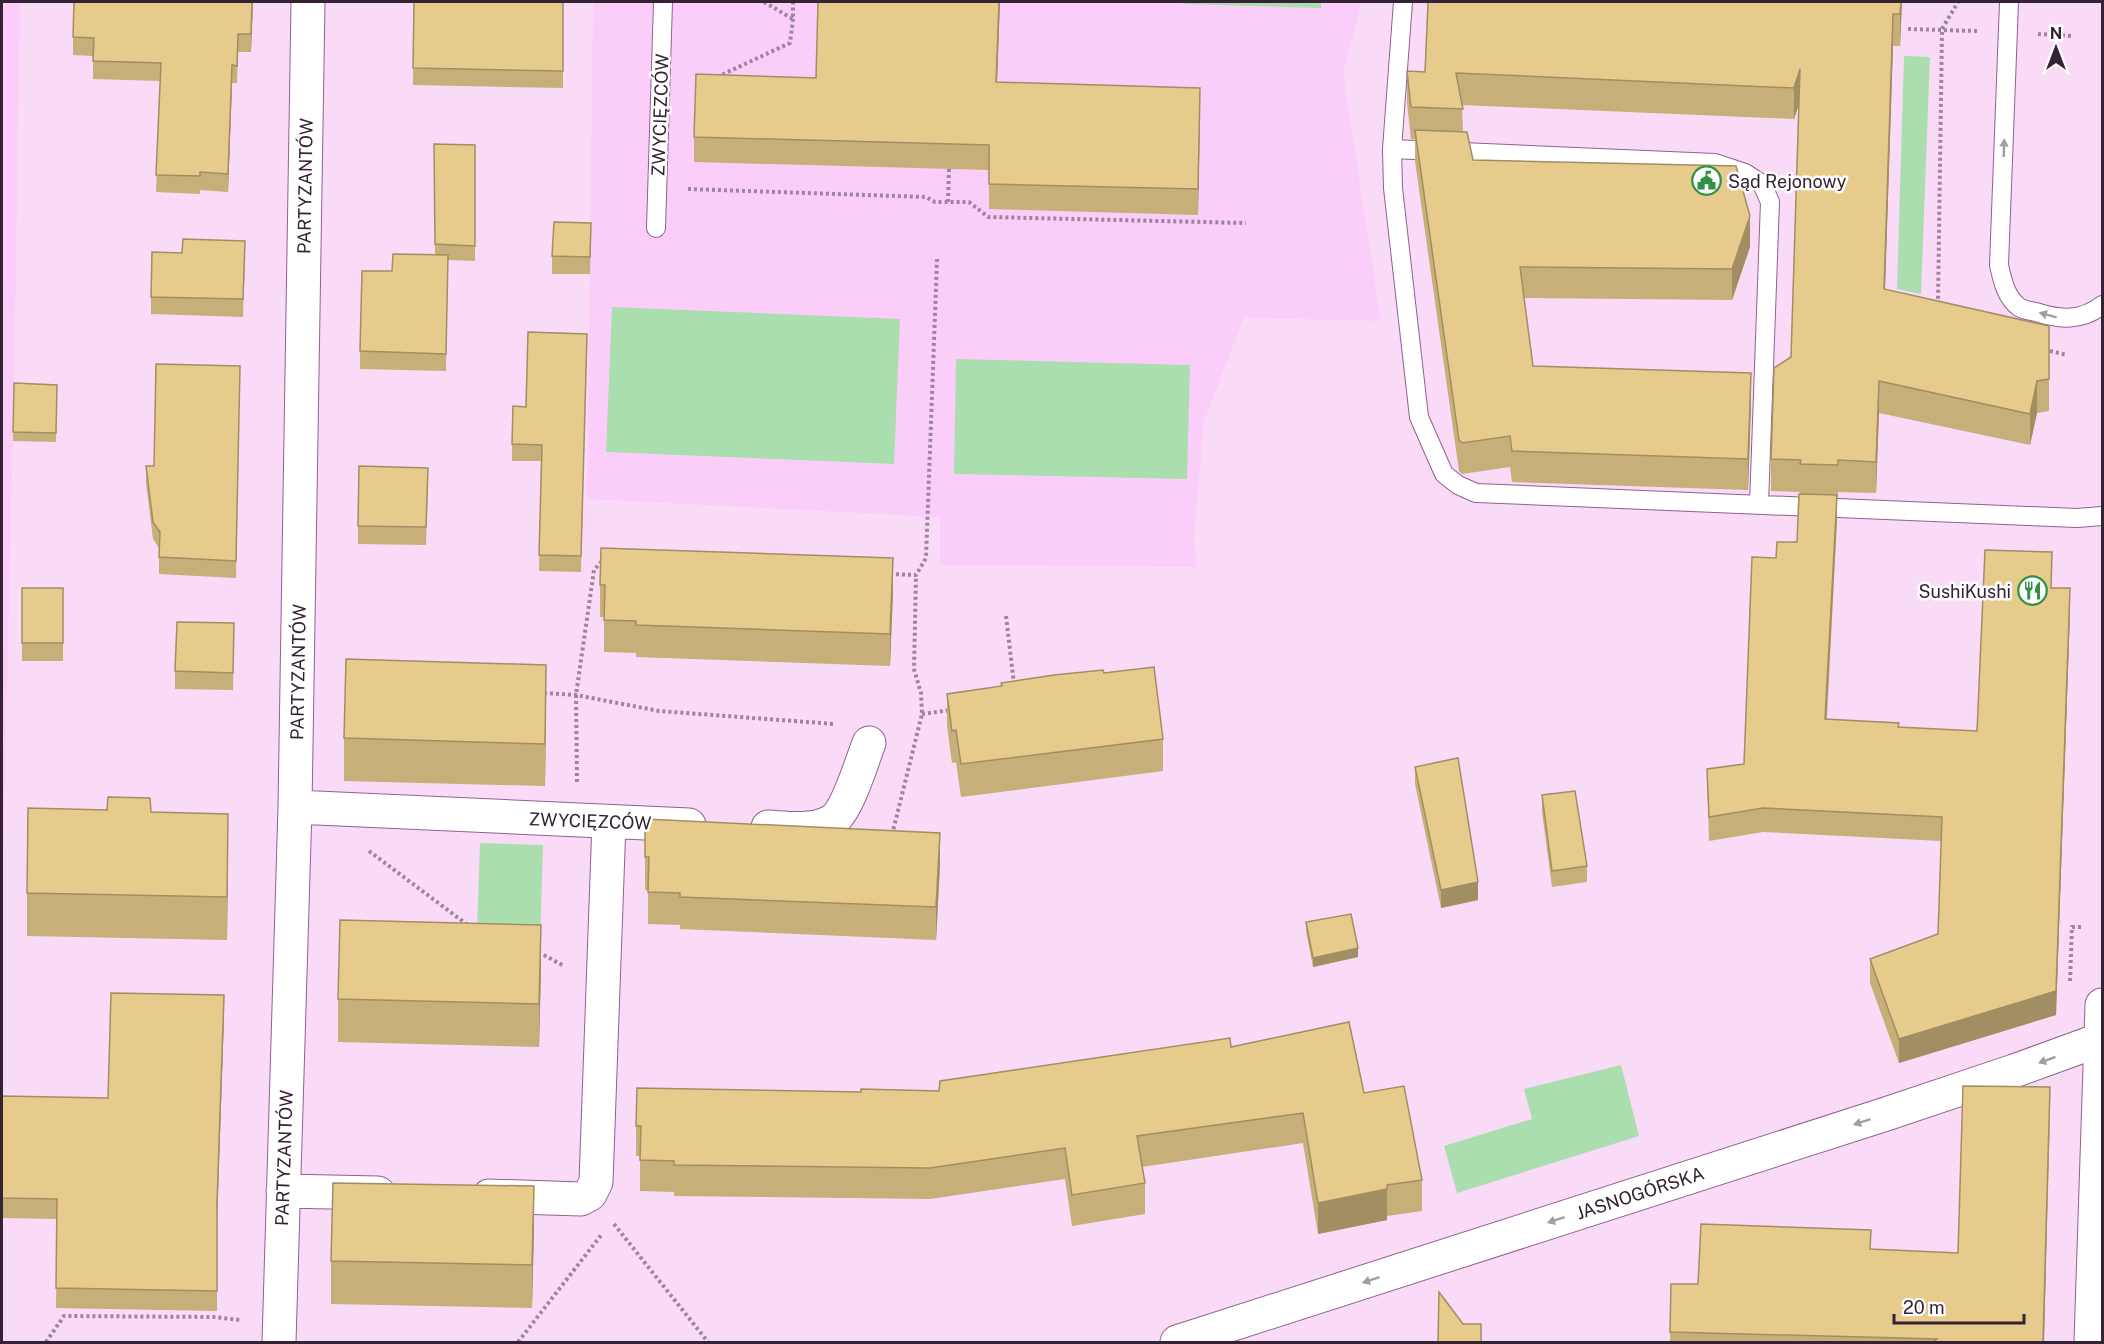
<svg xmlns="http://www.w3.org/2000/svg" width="2104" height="1344" viewBox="0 0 2104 1344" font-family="'Public Sans',sans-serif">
<rect width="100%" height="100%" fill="#f9dbf8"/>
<!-- built -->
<path fill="#fbcefa" d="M2,2H20L14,392L2,901Z
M593,2H1362L1343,73L1381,321L1244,318L1204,421L1194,538L1197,567L940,565V517L587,499Z"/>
<!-- green -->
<path fill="#aadeaf" d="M1184,2H1321V8L1183,4Z
M1904,56L1930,57L1921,294L1897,289Z
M612,307L900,319L894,464L606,452Z
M956,359L1190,365L1187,479L954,474Z
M480,843L543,845L540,946L477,932Z
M1621,1065L1639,1136L1457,1193L1444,1146L1532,1119L1524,1089Z"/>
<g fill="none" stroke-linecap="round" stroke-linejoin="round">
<defs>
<path id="lane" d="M1403,2L1392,149L1393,188L1419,417L1444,474L1458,485L1476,493L2077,518L2102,516
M2009,2L1999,265C2002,279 2006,298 2019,307C2023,310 2031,311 2036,312C2060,320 2082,321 2102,305
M1392,149L1715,163L1745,173L1762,184L1770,202L1759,504
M656,228L663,2"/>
<path id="street" d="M295,807L689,825
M768,827C788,828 814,832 832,821C847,812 862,761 869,743
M283,1191L378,1193
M489,1196L581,1199L590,1194L596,1182L609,822
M279,1342L295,807L308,2
M1177,1342L1886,1114L2014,1071L2102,1039"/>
<path id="secondary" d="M2091,1342L2102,1005"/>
</defs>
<!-- lane casing -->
<use href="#lane" stroke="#8f628e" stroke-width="20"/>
<!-- street casing -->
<use href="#street" stroke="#8f628e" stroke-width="35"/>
<!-- secondary casing -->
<use href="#secondary" stroke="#8f628e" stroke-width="35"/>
<!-- path -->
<path stroke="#9e859e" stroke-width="4" stroke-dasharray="3 3" stroke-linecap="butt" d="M764,2L793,19V2
M1908,29L1977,31
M2038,34L2073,36
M717,77L790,43L793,19
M688,189L926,197L935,202H969L988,217L1246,223
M948,202L949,169
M1940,304L1938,302L1942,29L1958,2
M2050,351L2067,355
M890,574L916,575L926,558L937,259
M1006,616L1014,684
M544,693L576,695L659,711L834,724
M922,714L951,710
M577,782L576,695L594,570L601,562L604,563
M892,835L922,714L921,693L914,669L916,575
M369,851L469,926
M538,954H542L564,966
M2070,981L2072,927H2084
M614,1224L708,1342
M46,1342L64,1316L214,1317L240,1320
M518,1342L602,1234"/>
<!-- lane -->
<use href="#lane" stroke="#fff" stroke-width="18"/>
<!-- street -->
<use href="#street" stroke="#fff" stroke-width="33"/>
<!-- secondary -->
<use href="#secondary" stroke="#fff" stroke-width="33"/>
</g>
<!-- wall -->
<path fill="#c6af79" d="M253,2L251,52H238L237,83H232L228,192L200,190V194L156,192L160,81L93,79V56L73,55V37Z
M414,2H563V88L413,85Z
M818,2H1000L997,83L1200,113L1198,215L989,209V170L694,162V137L816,78Z
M1428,2H1902L1900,46H1893L1885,289L2049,326V411L2037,413L2030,445L1879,413L1876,493L1838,492V497H1837V519L1827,719L1899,728L1977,731L2052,588L2070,612L2056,1015L1899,1063L1870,983V959L1938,934L1941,841L1763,832L1709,841L1707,769L1744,764L1776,558L1797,542L1800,492L1771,491V459L1791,357L1799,104L1794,119L1462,105L1463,132L1473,160L1750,247L1732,300L1524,298L1533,366L1751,404L1748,490L1512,482L1510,467L1462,474L1459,471L1415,161V139H1411L1407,103V71L1425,72Z
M434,144L475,145V261L448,260L446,371L360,369V351L392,271L435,254Z
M591,240L590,274H552V256Z
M245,258L243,317L151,314V297Z
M587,334L581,572L539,571L541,461H512V444L526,407Z
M240,366L236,578L159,574V548L153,539L146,483V466H154Z
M14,383L57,385L56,442L13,441Z
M428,485L426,545L358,544V526Z
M600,585L893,591L890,666L636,657V653L604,652V617H600Z
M22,588H63V661H22Z
M234,623L233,690L175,689V671Z
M1104,673L1163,739V771L961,797L956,762L952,763L947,726V694Z
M546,708L545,786L344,781V738Z
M1415,767L1478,900L1441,908L1415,784Z
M1542,795L1587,866V882L1552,887L1542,812Z
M151,812L228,857L227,940L27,936V893Z
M645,857L940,865L936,940L680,929V925L648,924V890H645Z
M1306,922L1358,957L1313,967L1306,931Z
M541,968L539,1047L338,1042V999Z
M224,1015L217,1223V1311L56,1308L57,1219L2,1218V1096L108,1098Z
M1231,1047L1364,1093L1422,1180V1211L1387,1216V1220L1318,1234L1303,1143L1142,1167L1145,1183V1214L1072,1226L1065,1179L930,1199L674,1196V1192L640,1191V1156H636V1126L861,1092L939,1091Z
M2050,1115L2044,1342H1670L1671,1284H1698L1871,1250L1958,1253Z
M534,1229L532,1308L331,1304V1261Z"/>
<!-- shaded-wall -->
<path fill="#a18e63" d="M252,2H253L251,52V34Z
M999,2H1000L996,108V82Z
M1901,2H1902L1900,46V14Z
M1893,14V46L1884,321V289Z
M232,65V83L228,192V174Z
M1800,69V101L1794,119V88Z
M1200,88V113L1198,215V189Z
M1750,216V247L1732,300V269Z
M1751,373V404L1748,490V459Z
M1879,381V413L1876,493V462Z
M2037,381V413L2030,445V414Z
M1837,495V519L1825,743V719Z
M893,558V591L890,666V634Z
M2070,588V612L2056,1015L1899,1063V1039Z
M546,665V708L545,786V744Z
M228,814V857L227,940V897Z
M940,833V865L936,940V907Z
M1478,882V900L1441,908V890Z
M541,925V968L539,1047V1004Z
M1358,948V957L1313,967V958Z
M224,995V1015L217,1223V1203Z
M2050,1087L2044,1342H2043Z
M534,1186V1229L532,1308V1265Z
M1387,1189V1220L1318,1234V1203Z"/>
<!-- building -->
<path fill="#e6cb8d" stroke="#a18e63" stroke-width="1.5" d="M74,2H252L251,34H238L237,66L232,65L228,174L200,172V176L156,175L161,63L93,61L94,38L73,37Z
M414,2H563V71L413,68Z
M818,2H999L996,82L1200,88L1198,189L989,184V145L694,137L696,74L816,78Z
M1428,2H1901L1900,14H1893L1884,289L2049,326V379L2037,381L2030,414L1879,381L1876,462L1838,460V465L1800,464L1801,460L1771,459L1774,368L1791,357L1800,69L1794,88L1456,73L1463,109L1411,107L1407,71L1425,72Z
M1415,130L1467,132L1473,160L1736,166L1750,216L1732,269L1520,267L1533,366L1751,373L1748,459L1512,451L1510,436L1462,443L1459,440Z
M434,144L475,145V246L435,244Z
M554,222L591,223L590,257L552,256Z
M183,239L245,241L243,299L151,297L152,252L182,253Z
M393,254L448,255L446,354L360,351L362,271H392Z
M528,332L587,334L581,556L539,555L542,445L512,444L513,406L526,407Z
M156,364L240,366L236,561L159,557L160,532L153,522L146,466H154Z
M14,383L57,385L56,433L13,432Z
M359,466L428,468L426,527L358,526Z
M1799,494L1837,495L1825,719L1899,723L1898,727L1977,731L1985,550L2052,552L2051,588H2070L2056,991L1899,1039L1870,959L1938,934L1942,817L1763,808L1709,817L1707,769L1744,764L1752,557L1776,558L1777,542H1797Z
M601,548L893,558L890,634L636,625V621L604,620L605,585H600Z
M22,588H63V643H22Z
M177,622L234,623L233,673L175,671Z
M346,659L546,665L545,744L344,738Z
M1154,667L1163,739L961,764L956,730L952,731L947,694L1002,686L1001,683L1054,675L1103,670L1104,673Z
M1458,758L1478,882L1441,890L1415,767Z
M1575,791L1587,866L1552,871L1542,795Z
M108,797L150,798L151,812L228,814L227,897L27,893L28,808L107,810Z
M645,819L940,833L936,907L680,897V893L648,892L649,857H645Z
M1351,914L1358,948L1313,958L1306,922Z
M340,920L541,925L539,1004L338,999Z
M111,993L224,995L217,1203V1291L56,1288L57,1199L2,1198V1096L108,1098Z
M1349,1022L1364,1093L1404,1086L1422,1180L1387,1185V1189L1318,1203L1303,1113L1137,1136L1145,1183L1072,1195L1065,1148L930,1168L674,1165V1161L640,1160L641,1126H636L637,1088L861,1092V1089L939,1091L940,1081L1230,1038L1231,1047Z
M1963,1086L2050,1087L2043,1342H1933L1937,1339L1670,1332L1671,1284H1698L1701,1224L1871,1230L1870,1249L1958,1253Z
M333,1183L534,1186L532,1265L331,1261Z
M1439,1292L1463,1324H1481V1342H1438Z"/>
<!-- one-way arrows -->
<defs><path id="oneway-solid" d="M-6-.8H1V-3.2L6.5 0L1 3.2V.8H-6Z" transform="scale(1.5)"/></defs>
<g fill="#a49ca4">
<use href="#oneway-solid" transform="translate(2004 148) rotate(-88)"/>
<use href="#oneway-solid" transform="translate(2048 315) rotate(-165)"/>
<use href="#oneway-solid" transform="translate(2047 1060) rotate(160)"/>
<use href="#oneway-solid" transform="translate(1862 1122) rotate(162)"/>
<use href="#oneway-solid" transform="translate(1556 1220) rotate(162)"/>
<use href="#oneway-solid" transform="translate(1371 1280) rotate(162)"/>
</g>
<!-- icons -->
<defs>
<symbol id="civic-ring" viewBox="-11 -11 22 22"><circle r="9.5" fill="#fff" stroke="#319144" stroke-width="1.5"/><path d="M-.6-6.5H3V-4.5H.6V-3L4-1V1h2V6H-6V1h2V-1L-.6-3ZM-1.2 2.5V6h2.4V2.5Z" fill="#319144"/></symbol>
<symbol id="restaurant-ring" viewBox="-11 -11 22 22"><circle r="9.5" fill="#fff" stroke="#319144" stroke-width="1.5"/><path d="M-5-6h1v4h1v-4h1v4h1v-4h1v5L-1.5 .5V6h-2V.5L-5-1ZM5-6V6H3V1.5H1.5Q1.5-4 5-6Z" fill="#319144"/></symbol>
</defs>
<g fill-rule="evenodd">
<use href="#civic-ring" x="1690" y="164" width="33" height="33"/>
<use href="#restaurant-ring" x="2016" y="574" width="33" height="33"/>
</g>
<g text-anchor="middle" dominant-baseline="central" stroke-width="5" stroke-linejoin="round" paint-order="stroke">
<!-- street labels -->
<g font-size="18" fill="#352235" stroke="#fff">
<text transform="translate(660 115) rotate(-88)">ZWYCIĘZCÓW</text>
<text transform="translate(305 186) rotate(-89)">PARTYZANTÓW</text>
<text transform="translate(298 672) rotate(-89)">PARTYZANTÓW</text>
<text transform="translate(590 821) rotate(2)">ZWYCIĘZCÓW</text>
<text transform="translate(284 1158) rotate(-88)">PARTYZANTÓW</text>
<text transform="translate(1640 1193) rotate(-18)">JASNOGÓRSKA</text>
</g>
<!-- poi labels -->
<g font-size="18" fill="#352235" stroke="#fff" text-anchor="start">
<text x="1728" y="181">Sąd Rejonowy</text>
<text x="2011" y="591" text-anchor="end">SushiKushi</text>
</g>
</g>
<!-- border -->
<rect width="2104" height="1344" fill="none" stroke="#352235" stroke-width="6"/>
<!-- north arrow -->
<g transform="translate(2056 48)" stroke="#ffffff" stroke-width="4.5" paint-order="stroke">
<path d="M0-4.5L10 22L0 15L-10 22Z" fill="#352235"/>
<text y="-9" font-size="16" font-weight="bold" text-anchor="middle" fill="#352235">N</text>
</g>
<!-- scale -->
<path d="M1894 1314v9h130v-9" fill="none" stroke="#352235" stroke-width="3"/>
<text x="1903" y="1314" font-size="18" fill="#352235" stroke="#ffffff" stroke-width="4.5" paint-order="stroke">20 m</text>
</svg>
